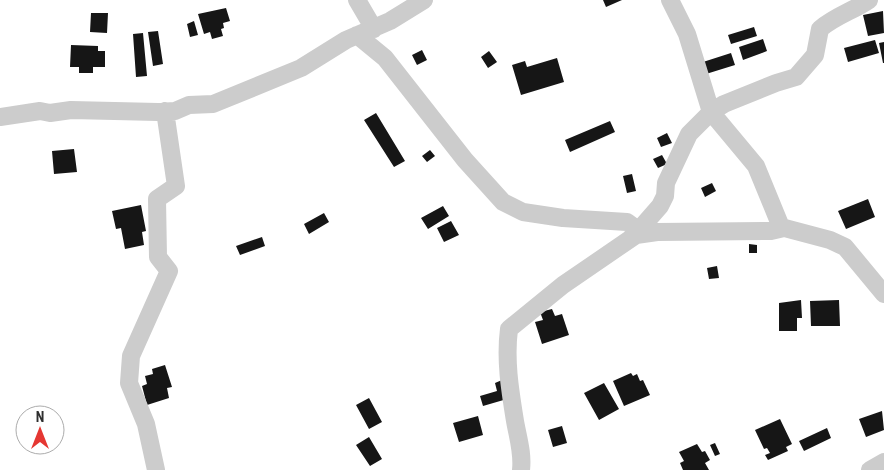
<svg xmlns="http://www.w3.org/2000/svg" width="884" height="470" viewBox="0 0 884 470" font-family="'Roboto Condensed',sans-serif">
<rect width="100%" height="100%" fill="#fff"/>
<!-- building -->
<path fill="#161616" d="M603,0H622L606,7Z
M226,8L230,21L223,23L224,28L221,29L223,36L212,39L210,32L204,34L198,14Z
M883,11L884,33L868,36L863,15Z
M91,13H108L107,33L90,32Z
M194,21L198,35L190,37L187,24Z
M754,27L757,36L731,44L728,35Z
M158,31L163,64L153,66L148,32Z
M143,33L147,76L136,77L133,34Z
M763,39L767,51L743,60L739,47Z
M875,40L879,53L848,62L844,48Z
M884,42V63H883L879,43Z
M71,45L98,46V51H105V67H93V73H79V67H70Z
M422,50L427,60L417,65L412,55Z
M489,51L497,62L488,68L481,57Z
M731,53L735,65L706,74L703,62Z
M557,58L564,82L521,95L512,65L525,61L527,67Z
M376,113L405,161L394,167L364,120Z
M610,121L615,132L570,152L565,140Z
M667,133L672,143L661,147L657,138Z
M74,149L77,172L54,174L52,151Z
M430,150L435,156L427,162L422,156Z
M662,155L667,164L658,168L653,159Z
M632,174L636,191L627,193L623,176Z
M712,183L716,191L705,197L701,188Z
M868,199L875,217L846,229L838,211Z
M141,205L146,231L142,232L144,245L125,249L121,228L116,229L112,211Z
M443,206L449,216L428,229L421,218Z
M324,213L329,222L309,234L304,224Z
M451,221L459,235L444,242L437,228Z
M262,237L265,246L240,255L236,246Z
M749,244L757,245V253H749Z
M717,266L719,278L709,279L707,268Z
M801,300L802,318H797V331H779V303Z
M839,300L840,326H811L810,301Z
M552,309L555,316L562,314L569,335L542,344L535,322L543,320L540,312Z
M165,365L172,387L167,388L169,398L147,405L142,386L147,384L145,376L153,374L152,369Z
M631,373L633,376L637,374L640,381L643,380L650,395L624,406L613,381Z
M502,380L507,399L483,406L480,396L497,391L495,383Z
M604,383L619,409L599,420L584,393Z
M369,398L382,422L369,429L356,405Z
M882,411L884,430L866,437L859,419Z
M478,416L483,435L459,442L453,423Z
M780,419L792,444L786,447L788,451L768,460L765,455L770,453L767,448L764,449L755,430Z
M562,426L567,443L553,447L548,430Z
M827,428L831,438L804,451L799,441Z
M369,437L382,459L370,466L356,445Z
M715,443L720,454L715,456L710,445Z
M697,444L702,452L705,451L710,460L705,463L709,470H683L680,463L684,461L679,452Z"/>
<g fill="none" stroke-linecap="round" stroke-linejoin="round">
<!-- minor -->
<path stroke="#ccc" stroke-width="18" d="M357,0L374,29
M670,0L687,34L711,112L756,166L781,227L830,240L845,247L884,294
M357,35L385,58L465,160L503,202L523,212L563,218L627,222L642,233
M0,117L40,111L50,113L71,110L158,112L175,111L189,105L213,104L301,68L346,40L390,21L424,0
M639,230L660,206L665,196L666,183L689,134L711,112L724,104L776,83L796,77L815,55L820,29C835,16 853,11 869,0
M156,470L146,424L129,383L131,356L169,271L158,257L157,199L176,186L165,111
M521,470C523,453 518,438 515,421C510,390 505,360 509,329L563,285L636,235L657,232L771,231L784,228
M870,470L884,462"/>
</g>
<!-- north arrow -->
<g transform="translate(40 430)"><circle r="24" fill="#ffffff" stroke="#acacac"/>
<path d="M0-4L9 19L0 12L-9 19Z" fill="#e53732"/>
<text y="-8" font-size="14" font-weight="bold" text-anchor="middle" fill="#2f2f2f">N</text>
</g>
</svg>
